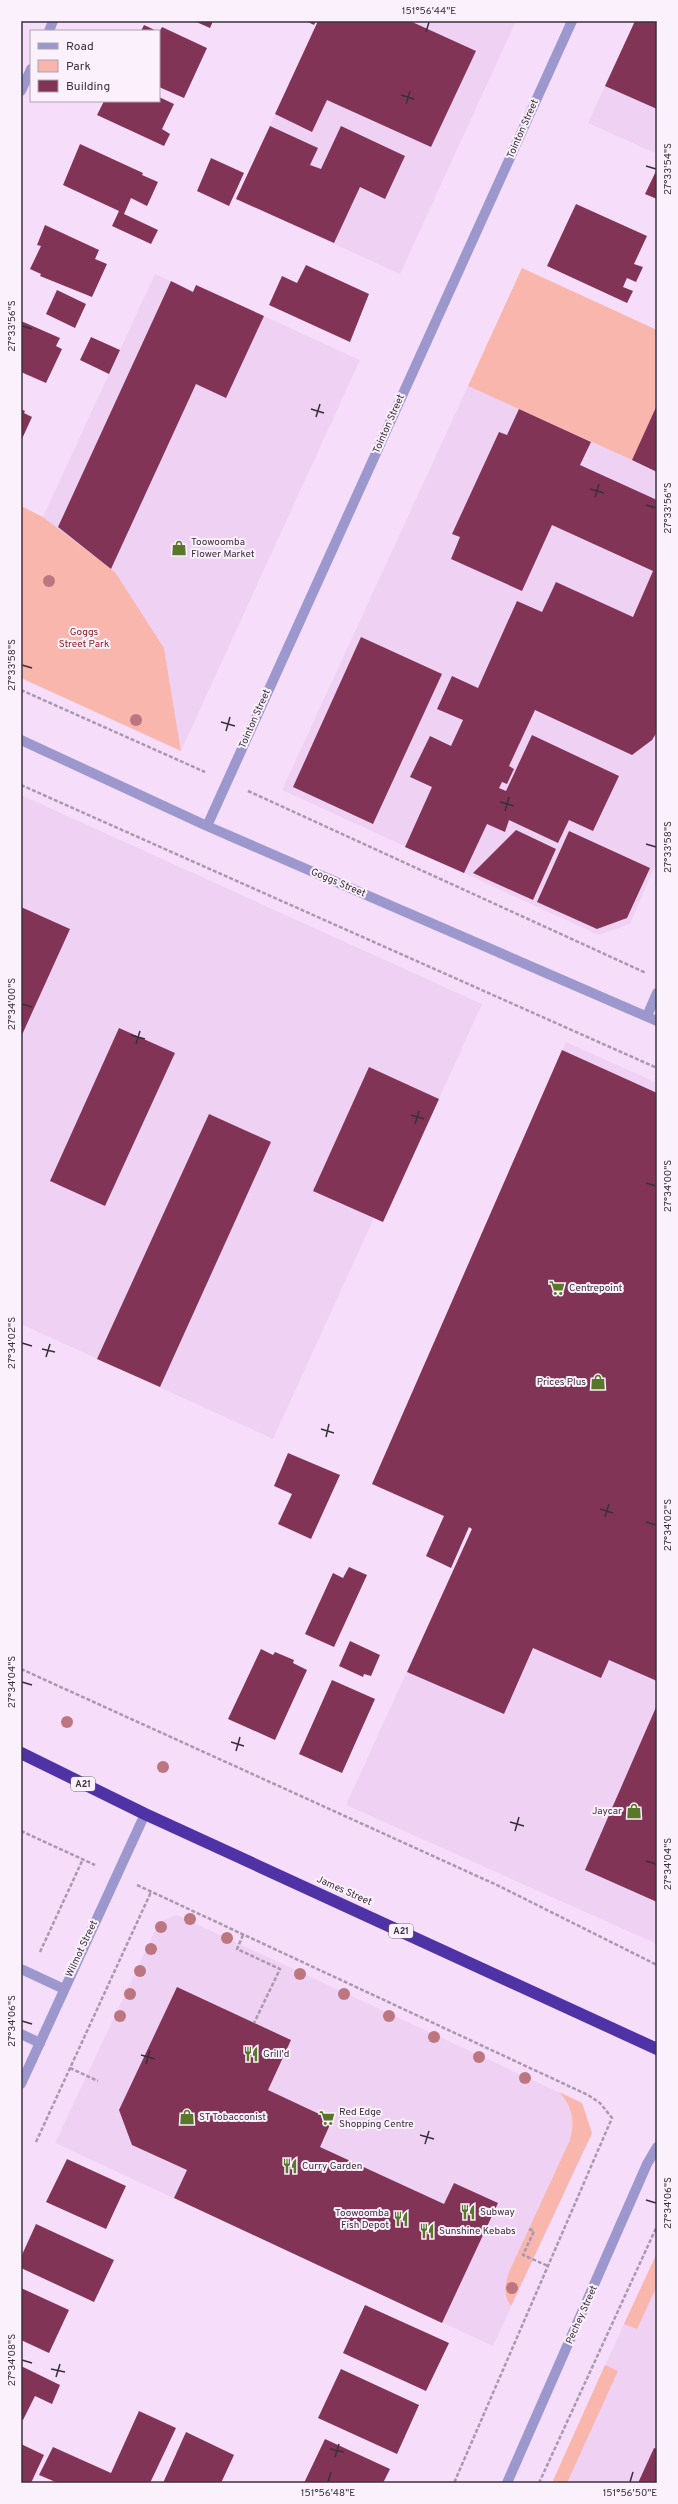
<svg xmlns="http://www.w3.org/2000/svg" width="678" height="2504" viewBox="0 0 678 2504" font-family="Overpass,sans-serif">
<rect width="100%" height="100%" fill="#f6defa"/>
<!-- built -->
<path fill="#efd1f4" d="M318,21H516L400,274L236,199Z
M635,21H657V154L588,123Z
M155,274L193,291L196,285L360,360L181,751L164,648L115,572L43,517Z
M468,386L632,460L657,405V861L630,924L599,935L282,790Z
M21,795L482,1004L383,1222L374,1218L273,1439L21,1324Z
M566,1042L657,1083V1944L346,1805L472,1529L372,1484Z
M177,1915L582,2103L592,2133L493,2346L55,2143L159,1922Z
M657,2253V2483H552L624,2324Z"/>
<!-- green -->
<path fill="#f8b6ad" d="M522,268L657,330V405L632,460L468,386Z
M21,506L43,517L115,572L164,648L181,751L21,678Z
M559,2092L582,2103L592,2133L511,2306C503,2295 505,2285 509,2272L570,2140C575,2121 573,2107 559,2092Z
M657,2253V2286L637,2329L624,2324Z
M605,2365L618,2371L567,2483H552Z"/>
<!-- building -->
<path fill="#823457" d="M194,21H213L210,28Z
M306,21H316L314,25Z
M318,21H410L476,51L431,147L327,100L312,132L275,114Z
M635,21H657V109L605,86Z
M144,25L157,31H141Z
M162,27L207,48L184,98L159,87V32Z
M159,97L174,104L162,129L170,134L164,146L97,115L104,101H159Z
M270,126L318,148L310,165L321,169L341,126L405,156L385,199L360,187L334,243L236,199Z
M80,144L143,173L142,175L158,182L147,206L131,198L124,214L158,230L151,244L112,226L119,211L63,185Z
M211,158L244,173L229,206L197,191Z
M657,169V199L645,194Z
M576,204L647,236L634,264L643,267L636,282L627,278L623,287L633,291L627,303L547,266Z
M45,225L99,250L95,259L107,264L92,297L40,276L41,274L30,269L41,246L37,245Z
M306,265L369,294L350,342L269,305L282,276L297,283Z
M171,281L193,292L196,285L264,316L226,398L196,384L111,569L58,527Z
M57,290L86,304L75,328L46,314Z
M21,321L60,338L56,346L62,349L46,383L21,372Z
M91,337L120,350L109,374L80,360Z
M657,405V472L632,460Z
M21,409L25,411L24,413L32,417L21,441Z
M519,409L591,442L580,465L657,500V732L652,740L632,755L535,710L509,766L514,769L507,784L502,782L499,788L506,791L532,735L619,776L593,831L569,820L558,843L509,820L505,832L487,824L464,873L405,847L432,787L410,777L430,736L451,746L463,720L437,709L452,676L478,688L517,601L542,612L556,582L633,617L653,571L552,525L522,591L451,559L460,537L452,534L499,432L507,435Z
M361,637L442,674L373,824L293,787Z
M516,830L556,849L533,900L473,873Z
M569,831L650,868L627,918L597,929L537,902Z
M21,907L70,929L21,1037Z
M119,1028L175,1053L105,1206L50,1181Z
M562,1050L657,1093V1681L609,1660L601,1678L533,1648L504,1714L407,1672L472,1529L469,1527L451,1568L426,1556L444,1516L372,1484Z
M369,1067L439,1099L383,1222L313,1191Z
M209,1114L271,1142L160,1387L97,1359Z
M288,1453L340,1475L311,1539L278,1524L292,1494L274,1486Z
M349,1567L367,1575L334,1647L305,1634L333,1573L343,1578Z
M350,1641L380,1655L371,1676L364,1674L363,1677L339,1666Z
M261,1649L273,1655L275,1652L294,1660L293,1663L307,1670L275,1740L228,1719Z
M332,1680L375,1699L342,1773L299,1754Z
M657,1705V1902L585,1870Z
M177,1987L291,2040L268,2090L332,2120L320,2147L444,2204L454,2183L498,2203L442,2323L174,2198L187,2170L132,2145L119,2110Z
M67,2159L126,2186L106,2229L46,2202Z
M36,2224L114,2260L94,2302L21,2268V2257Z
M21,2288L69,2310L49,2353L21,2340Z
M365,2305L449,2343L426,2391L343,2353Z
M21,2366L60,2385L52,2404L35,2396L23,2420L21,2419Z
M341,2369L419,2405L397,2454L318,2418Z
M139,2411L176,2428L150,2483H58L39,2475L53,2447L111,2473Z
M186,2432L234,2455L221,2483H163Z
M325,2439L390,2469L383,2483H304Z
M21,2444L44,2455L31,2483H21Z
M654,2448L657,2449V2483H638Z"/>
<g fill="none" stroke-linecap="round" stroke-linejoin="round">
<!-- path -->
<path stroke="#aa98ad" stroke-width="2.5" stroke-dasharray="4 2" stroke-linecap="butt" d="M21,690L205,772
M21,785L657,1068
M248,791L646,973
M21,1669L499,1886L657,1965
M21,1831L95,1865
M137,1885L588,2095L600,2103L612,2118L454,2483
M243,1935L237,1949L280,1969L254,2023
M40,1952L83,1859
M70,2068L98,2081
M36,2142L151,1892
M486,2208L503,2216
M529,2229L534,2231L523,2255L548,2266
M539,2483L657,2226"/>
<!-- lane -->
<path stroke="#9c97cd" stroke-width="10" d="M21,1969L64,1989
M21,2034L40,2043"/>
<!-- street -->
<path stroke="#9c97cd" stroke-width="10" d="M49,31L53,21
M21,91L31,69
M21,740L207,826L657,1021
M207,826L572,21
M647,1016L657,993
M21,2084L145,1814
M507,2483L647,2164L657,2147"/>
<!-- highway -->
<path stroke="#4f32a5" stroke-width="12" d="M21,1753L145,1814L657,2049"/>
</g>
<!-- trees -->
<g fill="#bc7680">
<circle cx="49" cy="581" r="6"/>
<circle cx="136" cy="720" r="6"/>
<circle cx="67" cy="1722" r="6"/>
<circle cx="163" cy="1767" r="6"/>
<circle cx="190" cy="1919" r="6"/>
<circle cx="161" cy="1927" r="6"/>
<circle cx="227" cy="1938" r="6"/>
<circle cx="151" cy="1949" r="6"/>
<circle cx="140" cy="1971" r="6"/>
<circle cx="300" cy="1974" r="6"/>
<circle cx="130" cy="1994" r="6"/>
<circle cx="344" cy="1994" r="6"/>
<circle cx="120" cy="2016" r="6"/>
<circle cx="389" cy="2016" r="6"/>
<circle cx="434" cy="2037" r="6"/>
<circle cx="479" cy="2057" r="6"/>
<circle cx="525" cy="2078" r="6"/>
<circle cx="512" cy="2288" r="6"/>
</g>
<!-- ticks -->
<path fill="none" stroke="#39303b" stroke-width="1.5" d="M426,32L429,22M401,95L414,99M406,104L410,91M646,166L656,169M22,326L32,329M311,409L324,413M316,417L320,404M590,489L604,493M595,497L599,484M646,505L656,508M22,665L32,668M221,722L235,726M226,731L230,717M500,802L514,806M505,811L509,797M646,844L656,847M22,1004L32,1007M131,1035L145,1039M136,1044L140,1031M411,1115L424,1119M415,1124L419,1111M646,1183L656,1186M22,1343L32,1346M42,1349L55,1352M46,1357L50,1344M321,1429L334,1433M326,1437L329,1424M600,1509L613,1513M605,1517L609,1504M646,1522L656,1525M22,1682L32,1685M231,1742L244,1746M236,1751L240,1737M510,1822L524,1826M515,1831L519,1817M646,1861L656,1864M22,2021L32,2024M141,2055L155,2059M146,2064L150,2050M420,2135L434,2139M425,2144L429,2131M646,2200L656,2203M22,2360L32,2363M51,2369L65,2372M56,2377L60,2364M330,2449L344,2452M335,2457L339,2444M328,2482L331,2472M630,2482L633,2472"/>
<!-- icons -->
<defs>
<symbol id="shop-bare" viewBox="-9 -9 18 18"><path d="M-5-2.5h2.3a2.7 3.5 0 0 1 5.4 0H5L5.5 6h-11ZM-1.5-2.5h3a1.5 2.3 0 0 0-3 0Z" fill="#59762b" stroke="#fbf1fc" stroke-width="2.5" paint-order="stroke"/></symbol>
<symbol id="supermarket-bare" viewBox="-9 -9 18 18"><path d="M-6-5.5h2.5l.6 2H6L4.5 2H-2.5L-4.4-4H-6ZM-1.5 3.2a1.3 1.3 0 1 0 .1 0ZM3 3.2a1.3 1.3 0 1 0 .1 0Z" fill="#59762b" stroke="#fbf1fc" stroke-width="2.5" paint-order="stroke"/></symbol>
<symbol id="restaurant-bare" viewBox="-9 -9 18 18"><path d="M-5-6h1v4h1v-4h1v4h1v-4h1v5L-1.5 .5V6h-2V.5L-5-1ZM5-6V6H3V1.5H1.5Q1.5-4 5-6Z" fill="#59762b" stroke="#fbf1fc" stroke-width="2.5" paint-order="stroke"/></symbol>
</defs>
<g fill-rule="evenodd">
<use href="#shop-bare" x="168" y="537" width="22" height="22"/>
<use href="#supermarket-bare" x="546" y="1277" width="22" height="22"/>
<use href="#shop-bare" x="587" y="1371" width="22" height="22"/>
<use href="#shop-bare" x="623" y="1800" width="22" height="22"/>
<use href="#restaurant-bare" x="240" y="2043" width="22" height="22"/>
<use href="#shop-bare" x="176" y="2106" width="22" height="22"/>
<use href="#supermarket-bare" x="316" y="2107" width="22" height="22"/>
<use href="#restaurant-bare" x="279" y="2155" width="22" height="22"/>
<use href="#restaurant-bare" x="457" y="2201" width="22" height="22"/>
<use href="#restaurant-bare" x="390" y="2208" width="22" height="22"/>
<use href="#restaurant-bare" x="416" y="2220" width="22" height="22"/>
</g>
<g text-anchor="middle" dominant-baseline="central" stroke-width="4" stroke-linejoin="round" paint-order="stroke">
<!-- shield labels -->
<g fill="#fbf1fc" stroke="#736a75" stroke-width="1">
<rect x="71" y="1777" width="24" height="14" rx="3"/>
<rect x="389" y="1924" width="24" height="14" rx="3"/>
</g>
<g font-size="9" font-weight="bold" fill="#39303b">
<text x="83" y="1784">A21</text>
<text x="401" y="1931">A21</text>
</g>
<!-- street labels -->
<g font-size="10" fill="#39303b" stroke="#fbf1fc">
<text transform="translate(523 129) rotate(-66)">Tointon Street</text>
<text transform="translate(389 424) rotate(-66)">Tointon Street</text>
<text transform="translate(255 719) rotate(-66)">Tointon Street</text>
<text transform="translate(338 883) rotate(23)">Goggs Street</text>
<text transform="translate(344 1891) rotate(24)">James Street</text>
<text transform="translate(82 1949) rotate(-65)">Wilmot Street</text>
<text transform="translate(582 2315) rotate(-66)">Pechey Street</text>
</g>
<!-- poi labels -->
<g font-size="10" fill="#39303b" stroke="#fbf1fc" text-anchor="start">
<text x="191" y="542">Toowoomba<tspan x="191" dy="12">Flower Market</tspan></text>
<text x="569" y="1288">Centrepoint</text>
<text x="586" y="1382" text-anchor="end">Prices Plus</text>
<text x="622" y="1811" text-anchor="end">Jaycar</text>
<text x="263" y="2054">Grill'd</text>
<text x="339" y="2112">Red Edge<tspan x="339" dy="12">Shopping Centre</tspan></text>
<text x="199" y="2117">ST Tobacconist</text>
<text x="302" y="2166">Curry Garden</text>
<text x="480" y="2212">Subway</text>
<text x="389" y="2213" text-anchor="end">Toowoomba<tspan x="389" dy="12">Fish Depot</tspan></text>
<text x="439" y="2231">Sunshine Kebabs</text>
</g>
<!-- park labels -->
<g font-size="10" fill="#8d211c" stroke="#fbf1fc">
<text x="84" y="632">Goggs<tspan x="84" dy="12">Street Park</tspan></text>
</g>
</g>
<!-- border -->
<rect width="678" height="2504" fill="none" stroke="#fbf1fc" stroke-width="44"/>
<!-- legend -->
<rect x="30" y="30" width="130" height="72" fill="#fbf1fc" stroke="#ada4af"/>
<rect x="38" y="43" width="20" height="6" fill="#9c97cd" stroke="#ada4af"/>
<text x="66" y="50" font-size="12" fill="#39303b">Road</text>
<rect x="38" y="60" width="20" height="12" fill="#f8b6ad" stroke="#ada4af"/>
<text x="66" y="70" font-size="12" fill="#39303b">Park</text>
<rect x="38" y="80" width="20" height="12" fill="#823457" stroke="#ada4af"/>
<text x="66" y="90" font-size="12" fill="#39303b">Building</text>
<rect x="22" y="22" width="634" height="2460" fill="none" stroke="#39303b" stroke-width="1.5"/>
<g font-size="10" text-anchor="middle" fill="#39303b">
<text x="429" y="14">151°56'44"E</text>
<text transform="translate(667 169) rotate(-90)" y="4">27°33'54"S</text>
<text transform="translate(11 326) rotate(-90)" y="4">27°33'56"S</text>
<text transform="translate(667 508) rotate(-90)" y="4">27°33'56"S</text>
<text transform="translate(11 665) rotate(-90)" y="4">27°33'58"S</text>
<text transform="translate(667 847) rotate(-90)" y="4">27°33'58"S</text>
<text transform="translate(11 1004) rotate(-90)" y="4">27°34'00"S</text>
<text transform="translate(667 1186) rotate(-90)" y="4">27°34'00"S</text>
<text transform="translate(11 1343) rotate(-90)" y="4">27°34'02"S</text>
<text transform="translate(667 1525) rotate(-90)" y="4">27°34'02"S</text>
<text transform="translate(11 1682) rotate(-90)" y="4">27°34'04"S</text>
<text transform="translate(667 1864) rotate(-90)" y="4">27°34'04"S</text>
<text transform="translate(11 2021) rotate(-90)" y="4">27°34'06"S</text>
<text transform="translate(667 2203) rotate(-90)" y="4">27°34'06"S</text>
<text transform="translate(11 2360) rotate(-90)" y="4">27°34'08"S</text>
<text x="328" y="2496">151°56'48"E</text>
<text x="630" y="2496">151°56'50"E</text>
</g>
</svg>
